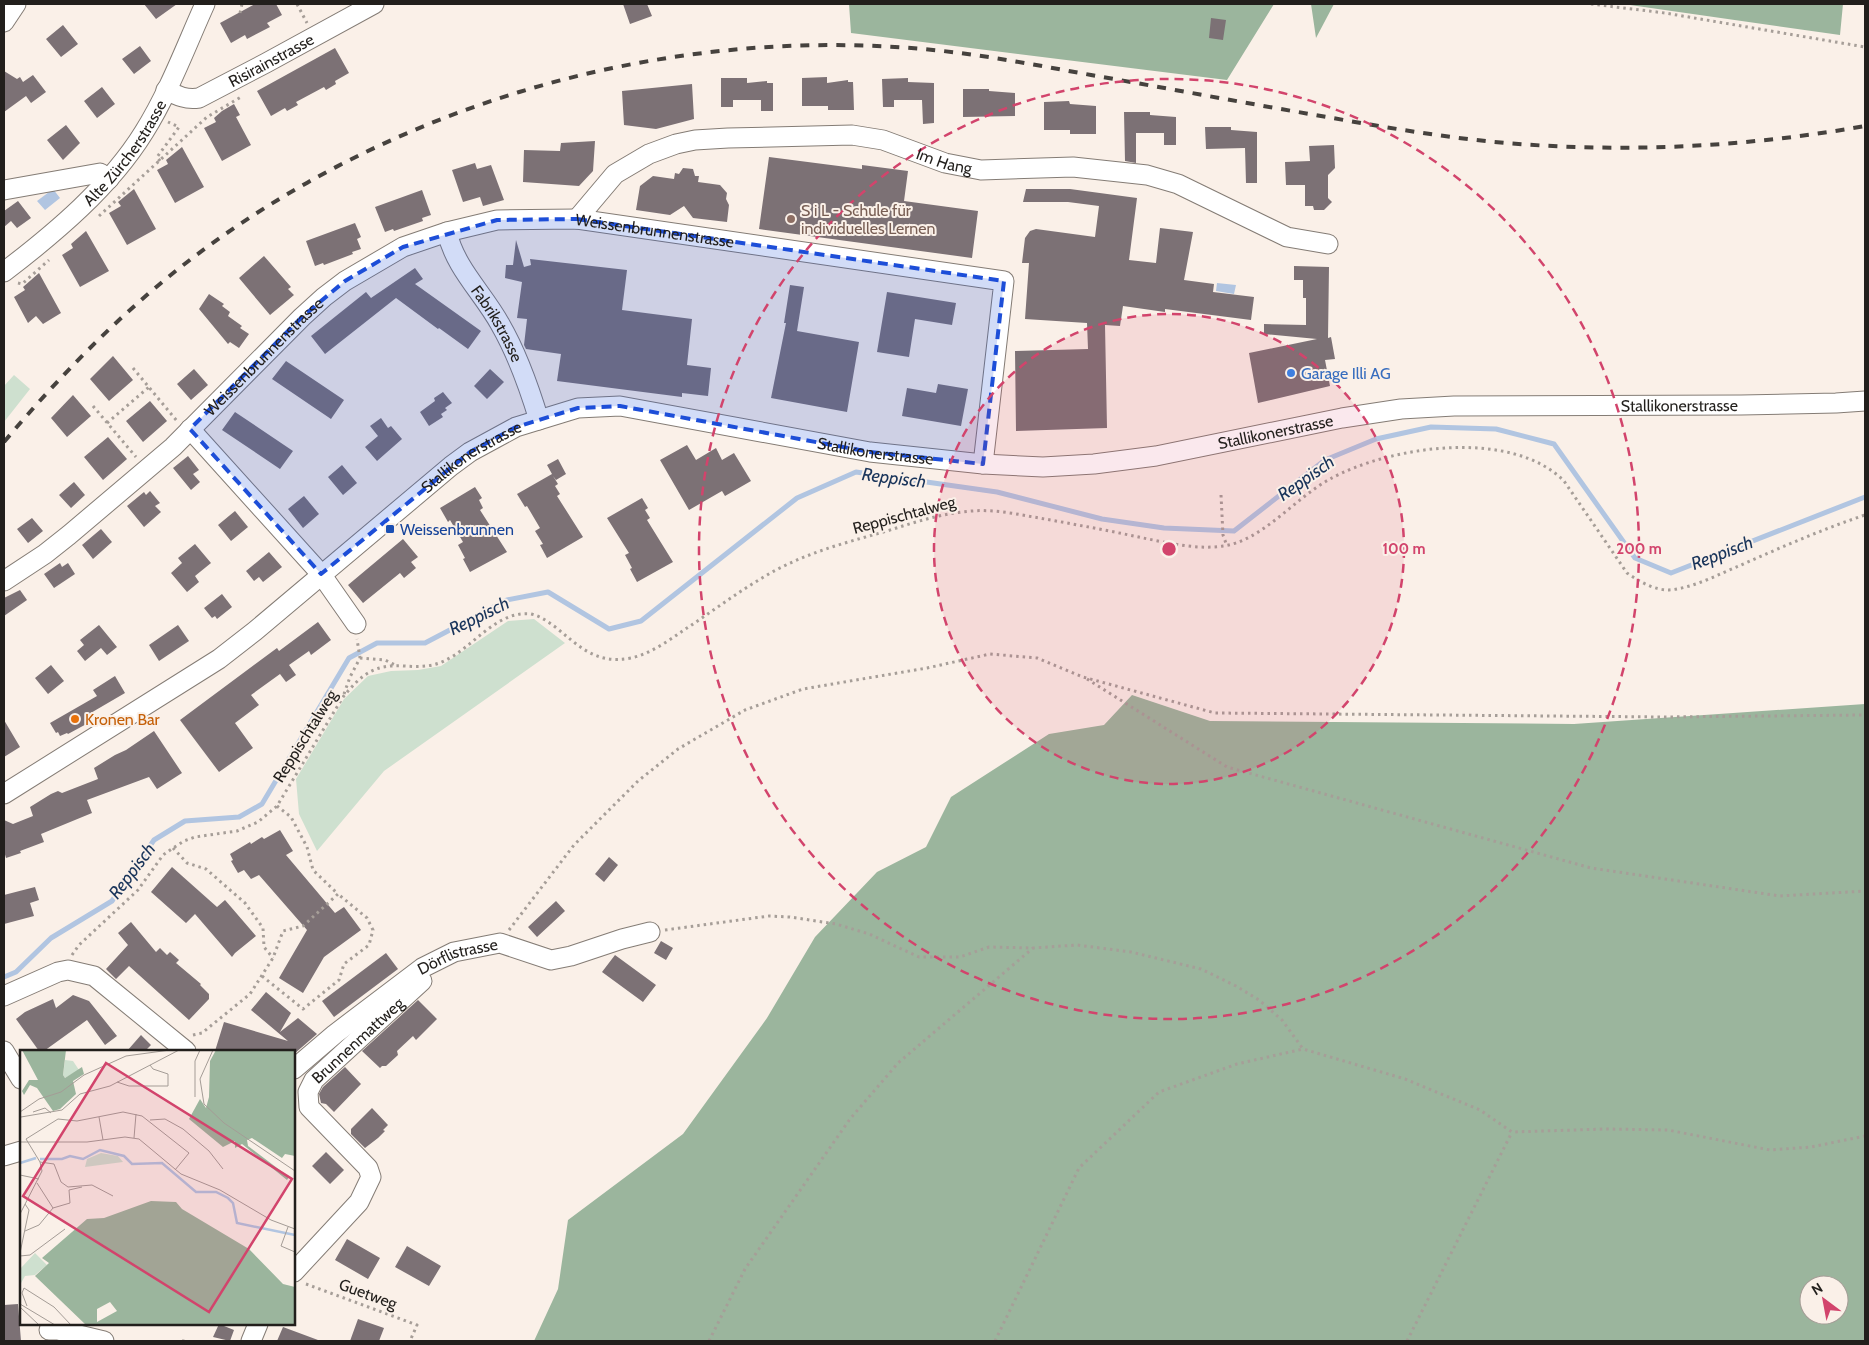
<svg xmlns="http://www.w3.org/2000/svg" width="1869" height="1345" viewBox="0 0 1869 1345" font-family="Cabin,sans-serif">
<rect width="100%" height="100%" fill="#faf0e8"/>
<!-- green -->
<path fill="#cee0cf" d="M14,375L30,389L4,422V386Z
M534,619L565,643L384,771L317,851L299,814L296,779L344,699L368,676L391,671L418,670L441,666L508,621Z"/>
<!-- forest -->
<path fill="#9bb59d" fill-rule="evenodd" d="M849,4H1274L1227,80L851,33Z
M1311,4H1334L1316,38Z
M1623,4H1843L1840,35Z
M1132,695L1210,721L1574,724L1865,704V1341H534L558,1289L568,1220L683,1134L767,1018L815,937L877,872L926,847L951,797L1049,734L1104,725ZM1809,1285H1839V1315H1809Z"/>
<!-- water -->
<path fill="#b1c5e1" d="M53,189L60,198L45,210L37,201Z
M1217,283L1236,285L1234,294L1216,291Z"/>
<g fill="none" stroke-linecap="round" stroke-linejoin="round">
<!-- stream -->
<path stroke="#b1c5e1" stroke-width="5" d="M4,977L16,972L51,938L112,901L154,840L185,821L239,817L262,804L349,658L377,643H425L507,600L548,592L609,629L641,621L797,498L856,472L997,492L1102,519L1164,528L1234,531L1325,460L1376,439L1431,427L1496,429L1554,444L1635,558L1671,573L1865,497"/>
</g>
<!-- building -->
<path fill="#7c7175" d="M144,4H177L156,19Z
M255,4H276L282,15L267,23L270,27L247,39L245,35L231,43L220,23Z
M623,4H647L652,16L630,24Z
M1211,18L1226,20L1223,40L1209,38Z
M63,25L78,44L61,57L46,39Z
M140,46L151,61L134,74L122,59Z
M335,48L349,73L335,81L336,84L326,90L324,87L296,102L298,105L287,111L285,108L271,116L257,91Z
M4,71L17,79L20,77L23,82L33,75L46,92L31,103L26,96L4,112Z
M827,77V83L848,80V82H853L854,110H828V106H802V78Z
M721,78H747V83L767,81V83H773V111H761V100H733V107H721Z
M908,78V82L934,83V123L923,124L922,100H894V107H883L882,79Z
M692,84L694,119L656,129L624,125L622,91Z
M102,87L115,104L97,118L84,101Z
M963,89H989V91L1015,93V116L963,117Z
M1069,101L1070,104L1096,106V134H1070V130H1044V102Z
M234,104L240,115L236,117L251,145L222,161L204,128L216,122L214,118L222,111Z
M1124,112H1150V115L1176,117V145H1164V133H1136V163L1125,161Z
M66,125L80,143L63,160L47,140Z
M1205,127H1231V130L1257,132V183H1246L1245,148L1206,149Z
M595,141L593,171L579,186L523,182L524,150L560,151L561,143Z
M1334,145L1335,168L1328,175V198L1332,202L1324,210H1314L1313,206H1305V185H1286L1285,162L1310,161L1309,146Z
M182,147L204,187L175,203L157,170L168,164L166,160Z
M769,157L862,169V165L908,171L904,201L978,211L972,258L759,229Z
M475,163L477,169L491,165L504,200L483,206L480,197L463,202L452,170Z
M683,168L693,169L695,176H699L698,182L720,185L727,193L726,199L729,205L727,222L693,218L684,206L670,215L636,210L640,186L653,176L674,179L675,173L679,174Z
M134,189L156,229L127,245L109,213L121,206L118,202Z
M1026,189H1070L1137,198L1129,260L1156,263L1160,228L1193,232L1184,280L1214,284L1213,292L1254,297L1251,320L1165,309V312L1123,306L1120,326L1105,325L1107,428L1016,431L1015,351L1088,349L1087,323L1025,319L1029,263H1022L1025,238L1030,231L1036,229L1095,237L1099,206L1068,202H1023Z
M422,190L431,215L422,218L423,221L394,231L393,229L385,232L375,207Z
M18,201L31,218L17,228L11,221L4,227V211Z
M355,223L361,237L357,239L361,249L352,252L353,254L324,265L323,263L315,266L306,241Z
M86,231L109,271L80,287L62,255L73,248L71,244Z
M516,240L524,267L531,265L530,259L627,270L622,310L692,319L687,365L711,368L708,396L682,393V397L557,381L561,354L526,349L524,345L527,319L517,318L522,282L505,278L506,265H513Z
M264,256L291,287L288,289L294,295L270,315L239,278Z
M1294,266L1329,267L1328,338L1331,337L1335,359L1325,360L1330,386L1258,403L1249,353L1317,339L1264,334V324L1306,325V298H1303V280H1294Z
M415,268L423,279L415,284L481,331L468,349L439,328L438,329L396,298L325,354L311,336L366,292L371,298Z
M39,273L61,313L43,324L36,316L28,323L14,297L25,290L23,287Z
M790,285L804,287L797,331L859,342L847,412L771,398L786,323H784Z
M887,292L956,303L952,325L915,319L909,357L877,352Z
M209,294L224,304L222,306L230,312L228,316L242,326L240,328L249,334L239,348L230,342L228,344L199,309Z
M113,356L133,380L109,401L90,379Z
M286,361L344,400L331,419L272,379Z
M194,369L208,385L191,400L177,384Z
M490,369L504,382L487,399L474,386Z
M938,384L968,389L961,426L902,416L907,388L936,393Z
M443,392L452,403L445,408L447,410L441,414L443,417L429,426L420,412L435,401L434,398Z
M73,395L91,416L67,437L51,418Z
M150,401L167,421L143,442L126,421Z
M235,412L293,451L280,469L222,430Z
M381,418L388,428L391,426L402,439L377,461L365,447L378,436L370,426Z
M108,437L127,459L103,480L84,457Z
M687,445L696,460L716,448L722,460L734,453L751,481L725,496L722,491L689,510L660,460Z
M188,456L199,470L193,474L200,482L191,490L173,468Z
M558,459L566,474L556,480L553,476L558,484L555,486L560,494L557,496L583,537L547,558L540,545L543,544L535,531L540,528L527,506L525,507L517,494L552,474L547,465Z
M342,465L357,483L343,495L328,477Z
M74,482L85,495L71,508L59,495Z
M475,487L482,498L479,500L483,508L480,510L507,552L470,572L463,559L465,558L458,545L463,542L450,520L448,522L440,508Z
M150,491L160,503L155,506L161,512L144,527L127,506L144,492L146,495Z
M304,496L319,514L303,528L288,509Z
M642,498L648,508L645,510L650,518L647,520L673,562L637,582L630,569L632,568L625,555L629,553L607,518Z
M235,511L248,527L231,541L218,525Z
M32,518L43,531L28,543L17,529Z
M101,529L112,542L93,559L82,545Z
M403,539L418,557L411,562L416,568L404,578L400,573L363,603L348,585Z
M195,544L211,563L195,576L199,582L187,592L171,573L182,563L178,558Z
M269,552L282,567L263,582L259,577L254,581L246,571Z
M60,563L62,567L68,563L75,574L54,588L44,574Z
M20,590L27,600L4,616V598Z
M222,594L232,607L217,619L215,616L212,618L204,608Z
M318,622L331,640L311,655L309,651L289,665L296,675L286,682L280,674L251,695L259,705L235,723L253,748L219,772L180,720L277,648L279,651Z
M99,625L117,647L107,655L101,648L85,661L77,651L84,645L80,640Z
M178,625L189,641L159,661L149,645Z
M51,665L64,681L48,694L35,678Z
M115,676L125,693L89,714L92,721L68,734L67,733L60,736L58,732L56,733L50,723L97,696L93,690Z
M4,720L20,747L4,757Z
M154,731L182,773L157,789L149,777L87,800L92,813L41,834L44,842L20,851L21,853L6,858L4,851V820L13,824L33,816L30,807L51,794L58,791L62,793L98,779L94,768L115,755L126,750Z
M280,830L293,851L286,855L335,913L344,907L361,930L324,957L303,993L279,978L307,930L259,875L251,879L244,870L238,873L231,861L233,860L230,854L250,842L251,844L262,837L264,839Z
M609,857L618,865L604,882L595,874Z
M172,867L217,907L225,900L256,936L235,953L232,957L195,914L186,923L151,892Z
M35,887L39,900L30,903L34,916L4,924V895Z
M556,901L565,911L537,937L528,927Z
M131,922L156,952L160,948L167,955L170,952L179,960L176,963L201,984L200,985L209,994V999L189,1020L129,966L116,979L106,969L128,945L118,933Z
M661,941L673,948L666,960L654,953Z
M386,953L398,969L334,1017L322,1001Z
M615,955L656,985L643,1002L602,972Z
M266,992L291,1013L280,1032L298,1018L317,1034L294,1054V1051H215L224,1022L288,1041L251,1010Z
M73,995L89,1001L117,1036L105,1045L87,1020L44,1051H39L16,1019L25,1012L53,999L56,1008Z
M418,1000L437,1019L416,1040L413,1036L397,1051L398,1055L386,1066H382L380,1068L362,1051Z
M141,1035L151,1045L145,1051H127Z
M345,1067L361,1084L334,1112L326,1104L321,1103L319,1094L323,1087Z
M372,1108L388,1125L383,1130L385,1131L378,1138L365,1148L351,1134V1129Z
M326,1152L344,1170L330,1184L312,1166Z
M347,1239L380,1258L368,1279L335,1260Z
M407,1246L441,1266L429,1286L395,1267Z
M18,1304L21,1341H4V1305Z
M358,1319L384,1328L379,1341H350Z
M219,1324L234,1330L230,1341L213,1337Z
M283,1327L318,1340V1341H277Z"/>
<g fill="none" stroke-linecap="round" stroke-linejoin="round">
<defs>
<g id="minor">
<path d="M4,22L16,4"/>
<path id="s1" d="M166,90C178,96 186,100 199,98L266,63L374,4"/>
<path d="M4,190L100,173L109,179"/>
<path id="s2" d="M577,219L615,174L649,154L676,144L695,140L728,138L852,135L883,140L945,163L981,170L1073,167L1147,175L1178,184L1287,237L1328,244"/>
<path id="s3" d="M447,232C455,268 483,293 500,324C518,355 529,387 539,420"/>
<path id="s4" d="M4,272C55,233 110,187 144,132C169,92 186,46 205,4"/>
<path d="M190,429L321,574L356,624"/>
<path id="s5" d="M4,581L45,554L69,535L173,447L302,317L324,297L345,281L403,247L447,232L497,220L577,219L1004,281L983,464"/>
<path id="s6" d="M4,794L219,659L255,631L451,466L470,452L516,427L578,408L620,406L870,452L983,464L1043,467L1094,464L1156,456L1342,418L1401,409L1454,406L1741,405L1836,403L1865,401"/>
<path d="M4,996L58,972L68,970L94,976L186,1051"/>
<path d="M4,1051L21,1079"/>
<path id="s7" d="M294,1069L335,1034L422,968L454,952L500,943L551,960L571,956L622,939L650,932"/>
<path d="M4,1156L21,1151"/>
<path id="s8" d="M294,1272L359,1202L371,1177L368,1168L309,1107L308,1092L314,1080L422,981"/>
<path d="M49,1330H58L104,1341"/>
<path d="M251,1341L258,1324"/>
</g>
</defs>
<!-- minor casing -->
<use href="#minor" stroke="#847c75" stroke-width="21"/>
<!-- path -->
<path stroke="#a69e98" stroke-width="3" stroke-dasharray="2.5 4" stroke-linecap="butt" d="M297,4L307,23
M1591,4L1665,13L1865,47
M240,13L242,4
M160,161L157,157L179,127L168,122
M99,216L207,117L241,97
M18,283L22,284L49,260
M133,368L177,421
M93,406L136,457
M107,423L149,387
M1221,495L1223,535L1227,546
M360,658L385,660L395,665
M1087,679L1227,767L1591,868L1780,896L1865,891
M344,694L350,677L360,658L357,639
M173,848L187,863L206,869L245,903L263,928L264,947L273,958
M509,930L574,845L638,781L678,749L745,710L803,689L927,668L990,654L1037,658L1083,677L1215,713L1664,717L1865,715
M665,930L769,916L790,917L836,924L869,934L919,957H960L989,947L1033,948L1077,945L1131,952L1201,969L1236,986L1259,1000L1282,1020L1303,1049L1405,1079L1480,1110L1512,1132L1605,1129L1668,1130L1770,1150L1811,1147L1865,1136
M72,955L79,945L138,890L163,855L173,848L184,841L195,837L237,831L258,822L277,806L343,697C362,674 374,664 405,666C418,667 432,667 444,661C473,648 496,610 531,614C540,616 547,621 554,626C579,646 596,665 631,658C650,654 668,641 684,630C710,613 735,594 762,578C801,554 844,543 887,531C915,522 943,513 972,511C996,509 1021,515 1045,519C1078,525 1111,531 1143,538C1169,543 1197,550 1223,546C1262,541 1295,498 1330,479C1390,446 1511,428 1564,481L1627,573C1640,582 1654,590 1669,590C1694,588 1719,574 1741,565C1782,547 1823,529 1865,515
M262,976L303,1009L339,980L344,964L369,945L373,930L367,918L338,894
M193,1035L202,1033L250,994L273,958L283,931L303,926L338,894L313,870L307,847L291,817L277,806
M306,1284L417,1325L410,1341
M182,1341H185
M709,1341L745,1269L850,1119L898,1063L1033,948
M995,1341L1079,1168L1159,1092L1237,1064L1303,1049
M1407,1341L1512,1132"/>
<!-- minor -->
<use href="#minor" stroke="#fff" stroke-width="19"/>
<!-- rail -->
<path stroke="#46423e" stroke-width="4" stroke-dasharray="9 9" stroke-linecap="butt" d="M4,442C58,378 116,318 182,266C390,104 661,26 923,49C980,54 1036,65 1091,75C1160,87 1229,100 1298,112C1367,124 1437,137 1506,143C1626,153 1747,147 1865,126"/>
</g>
<!-- marked area -->
<path fill="#1d4ed8" fill-opacity="0.2" stroke="#1d4ed8" stroke-width="4" stroke-dasharray="10 6" stroke-linejoin="round" d="M577,219L1004,281L983,464L870,452L620,406L578,408L516,427L470,452L321,574L190,429L302,317L345,281L403,247L497,220Z"/>
<!-- distance rings -->
<circle cx="1169" cy="549" r="235" fill="#d2446c" fill-opacity=".12"/>
<g fill="none" stroke="#d2446c" stroke-width="2.5" stroke-dasharray="9 6">
<circle cx="1169" cy="549" r="235"/>
<circle cx="1169" cy="549" r="470"/>
</g>
<!-- markers -->
<circle fill="#8d6e63" stroke="#faf0e8" stroke-width="2" cx="791" cy="219" r="5"/>
<circle fill="#3f7fe0" stroke="#faf0e8" stroke-width="2" cx="1291" cy="373" r="5"/>
<rect fill="#1a4fb4" stroke="#faf0e8" stroke-width="2" x="385" y="524" width="10" height="10" rx="2.5"/>
<circle fill="#e8710a" stroke="#faf0e8" stroke-width="2" cx="75" cy="719" r="5"/>
<g text-anchor="middle" dominant-baseline="central" stroke-width="4" stroke-linejoin="round" paint-order="stroke">
<!-- street labels -->
<g font-size="16" fill="#221f1c" stroke="#faf0e8">
<text stroke="none"><textPath href="#s1" startOffset="116">Risirainstrasse</textPath></text>
<text stroke="none"><textPath href="#s4" startOffset="171">Alte Zürcherstrasse</textPath></text>
<text stroke="none"><textPath href="#s2" startOffset="400">Im Hang</textPath></text>
<text stroke="none"><textPath href="#s5" startOffset="779">Weissenbrunnenstrasse</textPath></text>
<text stroke="none"><textPath href="#s3" startOffset="105">Fabrikstrasse</textPath></text>
<text stroke="none"><textPath href="#s5" startOffset="344">Weissenbrunnenstrasse</textPath></text>
<text stroke="none"><textPath href="#s6" startOffset="1808">Stallikonerstrasse</textPath></text>
<text stroke="none"><textPath href="#s6" startOffset="1402">Stallikonerstrasse</textPath></text>
<text stroke="none"><textPath href="#s6" startOffset="998">Stallikonerstrasse</textPath></text>
<text stroke="none"><textPath href="#s6" startOffset="578">Stallikonerstrasse</textPath></text>
<text transform="translate(904 515) rotate(-15)">Reppischtalweg</text>
<text transform="translate(305 736) rotate(-58)">Reppischtalweg</text>
<text stroke="none"><textPath href="#s7" startOffset="201">Dörflistrasse</textPath></text>
<text stroke="none"><textPath href="#s8" startOffset="305">Brunnenmattweg</textPath></text>
<text transform="translate(368 1294) rotate(20)">Guetweg</text>
</g>
<!-- education labels -->
<g font-size="16" fill="#785e54" stroke="#faf0e8" text-anchor="start">
<text x="801" y="210">S i L - Schule für<tspan x="801" dy="18">individuelles Lernen</tspan></text>
</g>
<!-- shop labels -->
<g font-size="16" fill="#366cbe" stroke="#faf0e8" text-anchor="start">
<text x="1301" y="373">Garage Illi AG</text>
</g>
<!-- transit labels -->
<g font-size="16" fill="#164399" stroke="#faf0e8" text-anchor="start">
<text x="400" y="529">Weissenbrunnen</text>
</g>
<!-- food labels -->
<g font-size="16" fill="#c56008" stroke="#faf0e8" text-anchor="start">
<text x="85" y="719">Kronen Bar</text>
</g>
<!-- water labels -->
<g font-size="18" font-style="italic" fill="#19345a" stroke="#faf0e8">
<text transform="translate(894 478) rotate(7)">Reppisch</text>
<text transform="translate(1306 478) rotate(-35)">Reppisch</text>
<text transform="translate(1722 553) rotate(-21)">Reppisch</text>
<text transform="translate(479 616) rotate(-26)">Reppisch</text>
<text transform="translate(132 871) rotate(-53)">Reppisch</text>
</g>
</g>
<!-- overview -->
<g transform="translate(20 1050)">
<rect width="275" height="275" fill="#faf0e8"/>
<path d="M45,10L53,11L59,20L45,28L43,25ZM81,103L98,106L103,112L65,117L67,109ZM15,203L27,215L15,225L5,226L0,235V219Z" fill="#cee0cf"/>
<path d="M2,0H46L43,25L45,28L62,17L64,24L53,31L56,44L40,59L33,61L17,38L10,35L4,45L2,41L9,30H18ZM196,0L275,1V106L265,104L262,108L232,88L227,90L228,96L269,127L267,130L222,94L215,98V91L203,97L169,69L180,49L186,58L189,47L190,11ZM131,151L156,152L162,159L229,199L263,234L275,237V275H66L15,226L29,213L22,208L67,169L84,168ZM90,252L97,261L77,272V259Z" fill="#9bb59d" fill-rule="evenodd"/>
<path fill="none" stroke="#b1c5e1" stroke-width="2.5" d="M20,109H42L50,106L63,109L80,100L104,106L112,114L142,113L176,142H196L208,148L213,153L217,173L275,185M0,113L16,108"/>
<path fill="none" stroke="#a49c96" stroke-width="1" d="M193,0L180,29L184,54L204,73L275,121M97,32L109,36H148V24L133,19L130,15M175,47V11L180,0M0,62L19,49L41,42L64,25L106,6L150,0M13,62L25,58L31,63M1,67L42,60L60,44L90,36L159,0M79,67L83,90M130,70L145,69L163,79L189,101L203,119M114,88L116,64M0,92H67L105,87L119,89L161,124L200,140L251,170L275,179M20,112L34,114L41,132L48,137L72,135L93,146M0,125L19,129M17,133L33,158M0,164L22,121L20,112L6,89L38,69L57,71L103,62L122,66L169,103L155,120M268,177L261,196L275,202M5,181L19,175L33,158L50,153L49,140L62,137M0,203L9,160L5,154M0,206L10,205L45,179M0,254L35,275M7,256L2,243L4,238L34,257L51,275M0,257L19,275"/>
<path fill="#d2446c" fill-opacity="0.15" stroke="#d2446c" stroke-width="2.5" d="M86,13L272,129L189,262L3,146Z"/>
<rect width="275" height="275" fill="none" stroke="#221f1c" stroke-width="2.5"/>
</g>
<circle cx="1169" cy="549" r="8" fill="#d2446c" stroke="#faf0e8" stroke-width="2.5"/>
<g font-size="15" text-anchor="middle" font-weight="bold" fill="#d2446c" stroke="#faf0e8" stroke-width="4" stroke-linejoin="round" paint-order="stroke">
<text x="1404" y="554">100 m</text>
<text x="1639" y="554">200 m</text>
</g>
<!-- border -->
<rect width="1869" height="1345" fill="none" stroke="#221f1c" stroke-width="10"/>
<!-- north arrow -->
<g transform="translate(1824 1300) rotate(328)"><circle r="24" fill="#faf0e8" stroke="#a49c96"/>
<path d="M0-4L9 19L0 12L-9 19Z" fill="#d2446c"/>
<text y="-8" font-size="14" font-weight="bold" text-anchor="middle" fill="#221f1c">N</text>
</g>
</svg>
